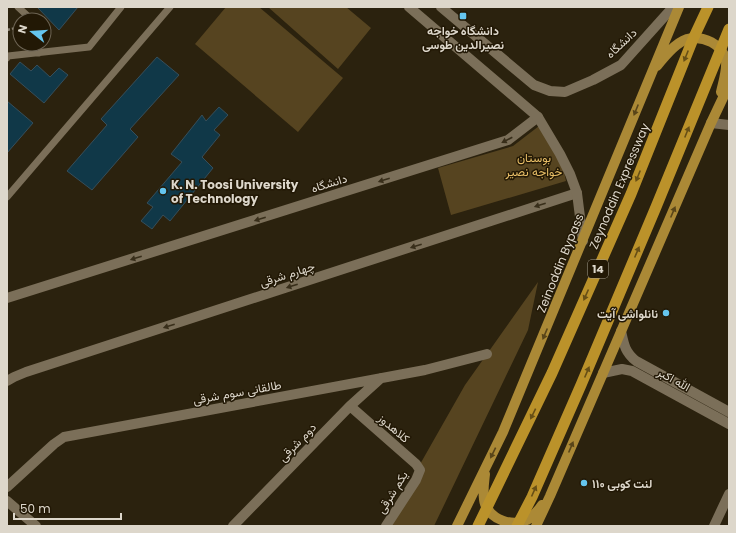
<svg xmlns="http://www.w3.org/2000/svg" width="736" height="533" viewBox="0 0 736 533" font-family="Poppins,Vazirmatn,sans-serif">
<rect width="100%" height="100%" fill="#2b220e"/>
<!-- green -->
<path fill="#564420" d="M226,7H259L343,78L298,132L195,44Z
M268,7H346L371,28L338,69Z
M539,126L560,154L566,181L451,215L438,168L513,146Z
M538,282L528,330L434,526H385L465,385Z"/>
<!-- building -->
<path fill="#103848" stroke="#364e5a" d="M37,7H78L59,30Z
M157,57L179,75L130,129L138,137L92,190L67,171L107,125L101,119Z
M20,62L31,71L37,65L50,77L59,68L68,75L44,103L10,74Z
M7,101L33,123L7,153Z
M219,107L228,115L214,130L220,135L202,157L213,168L170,221L163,215L152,229L141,221L153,207L147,203L182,162L171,154L202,115L206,121Z"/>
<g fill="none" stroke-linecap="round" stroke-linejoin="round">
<!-- path -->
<path stroke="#8a8272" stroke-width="2.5" stroke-dasharray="3 2" stroke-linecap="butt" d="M7,30L20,27"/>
<!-- service -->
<path stroke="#7b6f59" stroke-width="7" d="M18,7L32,20
M38,44L39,53
M7,58L8,56L89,47L121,7
M7,197L170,7"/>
<!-- minor -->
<path stroke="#7b6f59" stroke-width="10" d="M711,123L729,125
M7,298L508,140L538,117
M7,381L14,377L26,372L577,193
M350,406L416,464L420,470L416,480L386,526
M7,487L54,444L64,437L425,370L487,354
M7,501L36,526
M233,526L350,406L381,378
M714,526L729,494"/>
<!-- secondary -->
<path stroke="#7b6f59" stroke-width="10" d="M409,7L538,117L560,154L570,174L577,193L583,241
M441,7L534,85L550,91L565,92L593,80L621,65L673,7
M621,331C624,345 625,352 636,361L729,412
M603,373L622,369L632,371L729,424"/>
<!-- primary -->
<path stroke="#ab8936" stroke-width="10" d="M657,66C664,57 675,43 687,39C703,35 723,44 726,61C727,71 723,83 721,92
M485,474C484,483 482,495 485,504C491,520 512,527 527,520C533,516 538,511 542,505
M457,526L503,432L679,7
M536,526L550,496L711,123L729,85"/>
<!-- trunk -->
<path stroke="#bb922a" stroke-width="11" d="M478,526L552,373L631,194L693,39L708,7
M517,526L532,497L581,385L656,207L729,29"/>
</g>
<!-- one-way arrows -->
<defs><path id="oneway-solid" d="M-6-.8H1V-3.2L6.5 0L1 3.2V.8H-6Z"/></defs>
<g fill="#674f16">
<use href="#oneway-solid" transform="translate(686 56) rotate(112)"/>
<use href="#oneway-solid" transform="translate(687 132) rotate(-68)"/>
<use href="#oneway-solid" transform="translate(638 176) rotate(112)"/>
<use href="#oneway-solid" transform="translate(637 252) rotate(-67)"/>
<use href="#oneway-solid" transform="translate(586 295) rotate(114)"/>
<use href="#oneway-solid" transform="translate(587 372) rotate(-67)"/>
<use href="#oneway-solid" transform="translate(533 414) rotate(116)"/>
<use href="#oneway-solid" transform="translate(534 491) rotate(-66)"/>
</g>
<g fill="#594519">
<use href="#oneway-solid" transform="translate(636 110) rotate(112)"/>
<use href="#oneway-solid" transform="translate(673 212) rotate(-67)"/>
<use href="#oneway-solid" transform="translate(545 334) rotate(113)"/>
<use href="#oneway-solid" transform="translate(571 447) rotate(-67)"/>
<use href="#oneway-solid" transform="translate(493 453) rotate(116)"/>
</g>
<g fill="#382e1a">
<use href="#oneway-solid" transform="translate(507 140) rotate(153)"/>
<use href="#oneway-solid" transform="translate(384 180) rotate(163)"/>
<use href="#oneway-solid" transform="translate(540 205) rotate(162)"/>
<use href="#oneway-solid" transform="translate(260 219) rotate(163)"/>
<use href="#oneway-solid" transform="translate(416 246) rotate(162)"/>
<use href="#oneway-solid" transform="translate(136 258) rotate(163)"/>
<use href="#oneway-solid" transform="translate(292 286) rotate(162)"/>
<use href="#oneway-solid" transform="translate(169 326) rotate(162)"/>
</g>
<!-- markers -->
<g fill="#65c5ee" stroke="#221805" stroke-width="1.5">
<rect x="459" y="12" width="8" height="8" rx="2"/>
<circle cx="163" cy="191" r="4"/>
<circle cx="666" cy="313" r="4"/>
<circle cx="584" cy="483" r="4"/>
</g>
<g text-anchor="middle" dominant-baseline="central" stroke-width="3" stroke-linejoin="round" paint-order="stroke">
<!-- shield labels -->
<rect fill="#221805" stroke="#a59e90" stroke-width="1" x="588" y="260" width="20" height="18" rx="3"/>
<g font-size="11" font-weight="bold" fill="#ddd7cb">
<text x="598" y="269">14</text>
</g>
<!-- poi labels -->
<g font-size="12" font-weight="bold" fill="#ddd7cb" stroke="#221805" text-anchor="start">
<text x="463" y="30" text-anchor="middle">دانشگاه خواجه<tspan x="463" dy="14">نصیرالدین طوسی</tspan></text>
<text x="171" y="184">K. N. Toosi University<tspan x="171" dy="14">of Technology</tspan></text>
<text x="658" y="313" text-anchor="end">نانلواشی آیت</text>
<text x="592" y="483">لنت کوبی ۱۱۰</text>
</g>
<!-- street labels -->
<g font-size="12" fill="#ddd7cb" stroke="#221805">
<text transform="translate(621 43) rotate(-43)">دانشگاه</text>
<text transform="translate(329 183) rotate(-17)">دانشگاه</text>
<text transform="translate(619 186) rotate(-67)">Zeynoddin Expressway</text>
<text transform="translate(560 263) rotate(-68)">Zeinoddin Bypass</text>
<text transform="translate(287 274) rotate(-18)">چهارم شرقی</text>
<text transform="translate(674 379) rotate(29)">الله اکبر</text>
<text transform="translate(237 392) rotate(-10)">طالقانی سوم شرقی</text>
<text transform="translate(394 428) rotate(41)">کلاهدوز</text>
<text transform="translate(297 442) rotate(-46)">دوم شرقی</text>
<text transform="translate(392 492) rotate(-58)">یکم شرقی</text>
</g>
<!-- park labels -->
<g font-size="12" fill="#eac068" stroke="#221805">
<text x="534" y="157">بوستان<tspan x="534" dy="14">خواجه نصیر</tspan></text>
</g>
</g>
<!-- border -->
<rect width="736" height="533" fill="none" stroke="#ddd7cb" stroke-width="16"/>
<!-- north arrow -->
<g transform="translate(32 32) rotate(287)"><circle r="19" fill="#221805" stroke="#6d6454"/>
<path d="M0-3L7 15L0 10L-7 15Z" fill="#65c5ee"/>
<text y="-6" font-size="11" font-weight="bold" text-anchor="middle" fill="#ddd7cb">N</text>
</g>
<!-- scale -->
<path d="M14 513v6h107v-6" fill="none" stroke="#ddd7cb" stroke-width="2"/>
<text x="20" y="513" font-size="12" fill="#ddd7cb" stroke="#221805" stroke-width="3" paint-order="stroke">50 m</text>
</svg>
